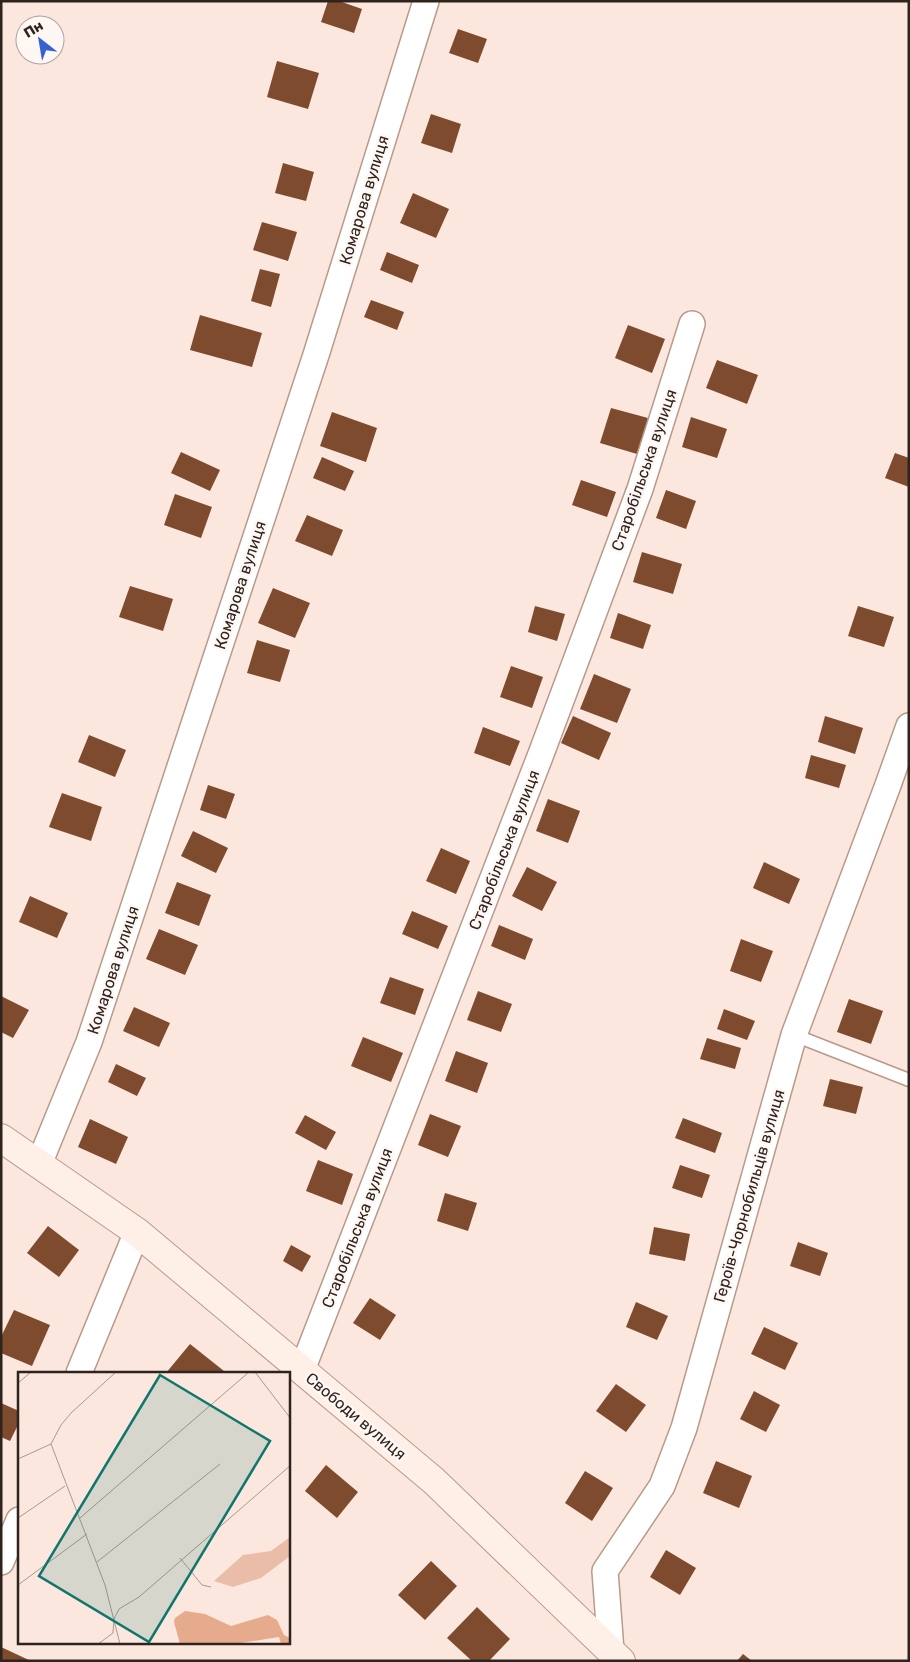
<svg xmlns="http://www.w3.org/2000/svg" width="910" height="1662" viewBox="0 0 910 1662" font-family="Rubik,sans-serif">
<rect width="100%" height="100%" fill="#fbe7dd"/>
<!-- building -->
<path fill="#7e4b2f" d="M328,1H339L362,9L354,33L321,22Z
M458,29L487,39L478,63L449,53Z
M277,61L319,73L308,109L267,97Z
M431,114L461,124L452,153L421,143Z
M283,163L314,172L306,201L275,193Z
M413,193L449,209L436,238L400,223Z
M262,222L297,232L288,261L253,250Z
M387,252L419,265L412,283L380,270Z
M260,269L280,274L271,307L251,301Z
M371,300L404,312L397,330L364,317Z
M200,315L262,333L252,367L190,350Z
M628,325L665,339L652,373L615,358Z
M717,360L758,375L747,404L706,388Z
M611,408L648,418L637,454L600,443Z
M332,412L377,428L366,462L320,446Z
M691,417L727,429L717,458L682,447Z
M181,452L220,470L210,491L171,473Z
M895,453L909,458V487L885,478Z
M322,457L354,471L345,491L313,478Z
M581,480L616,492L607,517L572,505Z
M666,490L696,501L686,529L656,518Z
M175,494L212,507L201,538L164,525Z
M307,515L343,530L332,556L295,541Z
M642,552L682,564L673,594L633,582Z
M130,586L173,599L163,631L119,617Z
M273,588L310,603L295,638L258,623Z
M535,606L565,614L557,641L528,632Z
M858,606L894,617L884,647L848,636Z
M618,613L651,625L643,649L610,638Z
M257,640L290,650L280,682L247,673Z
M511,666L543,677L532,708L500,697Z
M594,674L631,689L617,723L580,709Z
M573,716L611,733L599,760L561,743Z
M825,716L863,728L855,754L818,742Z
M483,727L520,741L510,766L474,753Z
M89,735L126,750L115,777L78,762Z
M811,755L846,765L839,788L805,778Z
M208,785L235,794L226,819L200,810Z
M62,793L102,807L91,841L49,827Z
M548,799L580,811L568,843L536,831Z
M193,831L228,848L216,873L181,856Z
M441,848L470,861L456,894L426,881Z
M764,862L800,879L789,904L753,888Z
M527,867L557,882L542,911L512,896Z
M177,882L211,895L199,926L165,913Z
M30,896L68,913L57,938L19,922Z
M412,911L448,926L438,949L402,934Z
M499,925L533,939L525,960L491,946Z
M159,929L198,945L185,975L146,959Z
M741,939L773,951L761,982L730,971Z
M390,977L424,989L415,1015L380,1003Z
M478,991L512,1004L501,1032L467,1020Z
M1,996L29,1010L13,1038L1,1032Z
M849,999L883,1011L871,1044L837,1032Z
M134,1007L170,1023L159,1047L123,1031Z
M724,1009L755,1021L747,1040L717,1029Z
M363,1037L403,1053L391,1082L351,1066Z
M707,1038L741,1048L735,1069L700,1059Z
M456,1051L488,1063L477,1093L445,1081Z
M116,1064L146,1078L137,1096L108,1082Z
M830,1079L863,1087L856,1114L823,1106Z
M430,1114L461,1126L448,1157L418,1145Z
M305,1115L336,1132L326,1150L295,1133Z
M683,1118L722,1133L715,1153L675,1138Z
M90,1119L128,1137L116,1164L78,1147Z
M318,1160L353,1174L342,1205L306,1191Z
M680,1165L710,1175L702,1198L672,1188Z
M445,1193L477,1203L468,1231L437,1221Z
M48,1226L79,1250L59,1277L27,1253Z
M654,1227L690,1234L685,1261L649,1254Z
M798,1242L828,1253L820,1276L790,1266Z
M291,1245L311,1256L302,1272L283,1261Z
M370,1298L396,1315L380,1340L353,1323Z
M636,1302L668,1316L657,1340L626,1327Z
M14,1310L50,1325L32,1366L1,1353V1337Z
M764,1327L798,1343L785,1370L751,1354Z
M190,1344L224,1371L222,1373H166Z
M616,1384L646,1405L626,1432L596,1411Z
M754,1391L780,1405L766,1432L740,1419Z
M1,1403L19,1411V1423L10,1441L1,1437Z
M716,1461L752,1476L739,1508L703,1493Z
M326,1465L358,1492L337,1518L305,1491Z
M585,1471L613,1488L592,1521L565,1503Z
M666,1550L696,1568L680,1595L650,1577Z
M431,1561L457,1586L425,1620L398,1595Z
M477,1607L510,1639L489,1661H472L447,1638Z
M1,1647L31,1661H1Z
M743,1654L752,1661H737Z"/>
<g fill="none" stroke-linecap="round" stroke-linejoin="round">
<defs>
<path id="lane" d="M794,1035L909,1080"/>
<path id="street" d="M39,1164L89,1042L316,355L426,1
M302,1370L541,754L640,489L692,324
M79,1373L137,1232
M1,1562L19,1520
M616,1661L611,1651L605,1571L662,1486L684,1428L794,1035L888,785L909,726"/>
<path id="secondary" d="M1,1138L137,1232L434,1481L621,1661"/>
</defs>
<!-- lane casing -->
<use href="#lane" stroke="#b89a8a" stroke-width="15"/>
<!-- street casing -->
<use href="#street" stroke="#b89a8a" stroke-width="28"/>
<!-- secondary casing -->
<use href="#secondary" stroke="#b89a8a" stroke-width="30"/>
<!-- lane -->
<use href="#lane" stroke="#fff" stroke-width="12"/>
<!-- street -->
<use href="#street" stroke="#fff" stroke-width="25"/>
<!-- secondary -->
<use href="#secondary" stroke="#feefe7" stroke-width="28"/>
</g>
<g text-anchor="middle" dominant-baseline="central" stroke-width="5" stroke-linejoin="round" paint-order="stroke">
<!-- street labels -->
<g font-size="16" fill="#2f231d" stroke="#fef7f4">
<text transform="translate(364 200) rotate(-73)">Комарова вулиця</text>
<text transform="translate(644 470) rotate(-71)">Старобільська вулиця</text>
<text transform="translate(240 585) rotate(-72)">Комарова вулиця</text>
<text transform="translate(504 850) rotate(-69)">Старобільська вулиця</text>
<text transform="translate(113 970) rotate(-72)">Комарова вулиця</text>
<text transform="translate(749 1196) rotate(-74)">Героїв-Чорнобильців вулиця</text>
<text transform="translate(357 1228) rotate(-69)">Старобільська вулиця</text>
<text transform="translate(356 1416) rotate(40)">Свободи вулиця</text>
</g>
</g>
<!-- overview -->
<g transform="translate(18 1372)">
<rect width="272" height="272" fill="#fbe7dd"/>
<path d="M272,165V184L243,206L215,215L196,209L225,183L253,179Z" fill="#e9bda7"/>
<path d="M167,239L187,242L213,254L250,243L259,248L266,263L272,266V272H263L261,265L216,272H162L156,250L157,246Z" fill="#e6ab8c"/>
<path fill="none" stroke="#a99990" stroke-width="1" d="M237,0L273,47M0,11L13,0M33,72L87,213L102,272M33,72L43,53L53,41L98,0M0,87L33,72M0,146L47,114M62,146L231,0M162,186L184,213L193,215M79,190L202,92M0,213L69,162M80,272L95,261L96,247L101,237L121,225L273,93"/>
<path fill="#0f766e" fill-opacity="0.15" stroke="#0f766e" stroke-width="2.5" d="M142,3L252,69L131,270L21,204Z"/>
<rect width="272" height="272" fill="none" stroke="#2f231d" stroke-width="2.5"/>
</g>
<!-- border -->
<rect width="910" height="1662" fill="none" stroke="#2f231d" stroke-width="5"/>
<!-- north arrow -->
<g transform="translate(40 40) rotate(329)"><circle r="24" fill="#fef7f4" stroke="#aba29e"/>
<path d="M0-4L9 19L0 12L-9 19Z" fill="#3562d2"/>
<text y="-8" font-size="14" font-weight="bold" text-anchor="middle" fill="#2f231d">Пн</text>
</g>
</svg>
